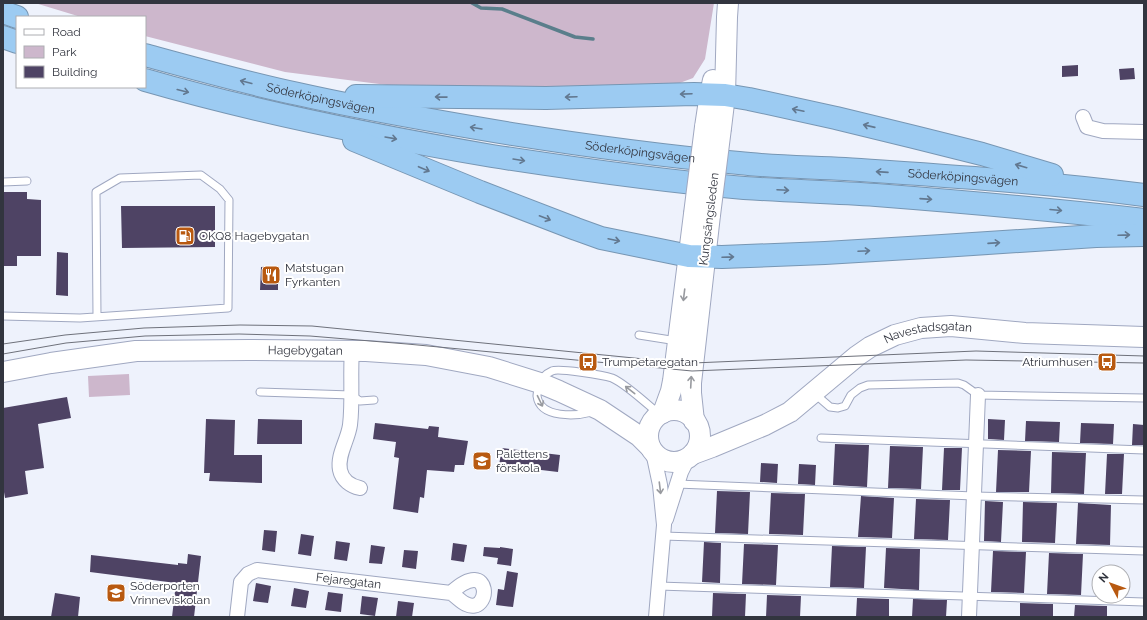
<svg xmlns="http://www.w3.org/2000/svg" width="1147" height="620" viewBox="0 0 1147 620" font-family="Raleway,sans-serif">
<rect width="100%" height="100%" fill="#eef2fc"/>
<!-- green -->
<path fill="#cdb7cc" d="M35,3H714L705,59L693,78L677,84L569,88L403,87L285,72L145,36V17H81Z
M129,374L130,395L89,397L88,376Z"/>
<g fill="none" stroke-linecap="round" stroke-linejoin="round">
<!-- stream -->
<path stroke="#5a7e8b" stroke-width="3.5" d="M472,3L481,8L502,9L575,37L593,39"/>
</g>
<!-- building -->
<path fill="#4e4364" d="M1078,65V76L1062,77V66Z
M1134,68L1135,79L1120,80L1119,69Z
M3,192H27V199L41,200V256H17V266H3Z
M121,206H215V247L122,248Z
M57,252L68,253V296L56,295Z
M278,266V290H260L261,267Z
M67,397L71,418L38,424L44,468L25,471L28,494L5,498L3,486V408Z
M206,419L235,420L234,455H262V483L209,481L210,473H204Z
M258,419L302,420V444H257Z
M988,419L1005,420L1004,440L988,439Z
M1026,421L1060,422L1059,442L1025,441Z
M375,423L428,429L429,426L439,427L438,437L468,441L464,465H455L454,472L427,470L424,498L420,497L418,513L393,509L399,458L394,457L396,442L373,439Z
M1081,423L1114,424L1113,444L1080,443Z
M1133,424L1144,425V445H1132Z
M835,444L869,445L867,487L833,485Z
M890,446L923,447L921,489L888,488Z
M502,448L560,455L558,472L499,465Z
M944,448H962L960,490H942Z
M998,450L1031,451L1029,492H996Z
M1052,452L1086,453L1084,494L1051,493Z
M1107,454H1124L1122,494H1105Z
M761,463L778,464L777,483L760,482Z
M799,464L816,465L815,485L798,484Z
M717,491L750,492L748,534L715,533Z
M771,493L805,494L803,535L769,534Z
M861,496L894,498L892,538L858,537Z
M916,499L950,500L948,540L914,539Z
M985,501L1003,502L1001,542L984,541Z
M1023,502L1057,503L1055,543L1022,542Z
M1078,503L1111,505L1110,545L1076,544Z
M264,530L277,531L275,552L262,550Z
M301,534L314,536L311,556L298,554Z
M336,541L350,543L347,561L334,559Z
M704,542L721,543L720,583L702,582Z
M453,543L467,545L464,562L451,560Z
M744,544L778,545L776,585L742,584Z
M371,545L385,547L382,564L369,563Z
M832,546L866,547L864,588L830,587Z
M484,547L500,548V547L513,549L511,566L497,564L498,558L483,556Z
M886,548L920,549L919,590L884,588Z
M404,550L418,551L416,569L402,567Z
M993,551L1026,552L1024,593L991,592Z
M1049,553L1083,554L1081,595L1047,594Z
M188,554L201,556L194,617H172L176,583L90,572L91,555L178,565V563L187,564Z
M507,571L518,573L513,607L496,605L498,589L504,590Z
M256,583L271,586L268,603L253,601Z
M294,588L309,591L306,608L291,606Z
M328,592L343,594L341,612L325,610Z
M55,593L80,597L78,617H51Z
M713,593L746,594L745,617H712Z
M767,595L801,596L800,617H766Z
M362,596L378,598L375,616L360,614Z
M857,598L889,599V617H856Z
M913,599L947,600L946,617H912Z
M398,601L414,603L412,617H396Z
M1020,603L1053,604V617H1020Z
M1075,605L1107,606V617H1074Z"/>
<g fill="none" stroke-linecap="round" stroke-linejoin="round">
<defs>
<path id="lane" d="M3,182L27,181
M3,316L80,318L228,308L229,200L220,189L201,175L120,178L96,192L97,316
M639,335L677,341
M260,392L351,395L360,401L374,400
M815,394L830,407L838,408L845,406L851,395L860,388L868,385L958,383L964,385L978,395L1144,398
M592,412C577,416 540,419 537,396C537,394 538,390 539,387C540,380 545,374 552,371C558,368 603,375 612,378C626,384 647,404 660,415
M821,438L1144,450
M677,484L974,496L1144,500
M663,536L1144,551
M659,586L1144,602"/>
<g id="street">
<path d="M1083,117L1087,127L1103,131L1144,132"/>
<path d="M352,350C350,375 353,401 350,425C348,440 337,455 340,470C342,480 351,486 360,488"/>
<path d="M653,452L660,485L664,525L656,617"/>
<path d="M666,519L681,472L688,458"/>
<path id="s1" d="M237,617L241,582L248,574L257,570L451,593C493,554 491,617 466,604C461,602 456,596 451,593"/>
<path d="M969,617L978,395"/>
</g>
<g id="secondary">
<path d="M705,127L710,94L713,80"/>
<path d="M721,128L725,95L727,17L728,3"/>
<path id="s2" d="M3,372L51,363L136,351L248,350L366,351L426,355L489,367L540,383L559,391L600,410L639,436L650,447"/>
<circle cx="674" cy="436" r="26"/>
<path d="M663,413L671,391L673,381L694,214"/>
<path d="M694,421L691,393V383L710,215"/>
<path id="s3" d="M693,454L712,447L765,425L790,412L857,356L870,347L895,335L921,328L951,326L1025,333L1144,337"/>
</g>
<g id="highway">
<path d="M3,12L17,17"/>
<path d="M3,37L17,42"/>
<path id="s4" d="M145,55C196,69 246,83 298,94C369,110 440,122 512,134C588,146 663,156 739,163C774,167 810,167 845,169C945,176 1045,182 1144,195"/>
<path d="M145,80C259,113 375,136 492,156C576,169 660,181 744,188C788,191 832,192 876,195C966,202 1055,210 1144,220"/>
<path d="M356,96L546,98L694,94L725,95L749,99L836,118L914,137L982,154L1052,175"/>
<path d="M354,140L480,192L576,229L601,238L689,256L722,257L825,253L942,246L1096,236L1144,235"/>
</g>
</defs>
<!-- lane casing -->
<use href="#lane" stroke="#a0a8c1" stroke-width="9"/>
<!-- street casing -->
<use href="#street" stroke="#a0a8c1" stroke-width="16"/>
<!-- secondary casing -->
<use href="#secondary" stroke="#a0a8c1" stroke-width="22"/>
<!-- highway casing -->
<use href="#highway" stroke="#7796b3" stroke-width="24"/>
<!-- lane -->
<use href="#lane" stroke="#fff" stroke-width="7"/>
<!-- street -->
<use href="#street" stroke="#fff" stroke-width="14"/>
<!-- secondary -->
<use href="#secondary" stroke="#fff" stroke-width="20"/>
<!-- highway -->
<use href="#highway" stroke="#9ccbf2" stroke-width="22"/>
<!-- tram -->
<path stroke="#6e717b" stroke-width="1" d="M3,344L65,335L144,328L240,325L312,326L644,359L693,363L976,351L1144,356
M3,354L66,343L145,336L239,334L310,336L407,344L692,371L966,360L1144,363"/>
<defs>
<path id="secondary-bridge" d="M694,214L705,127
M710,215L721,128"/>
</defs>
<!-- secondary-bridge casing -->
<use href="#secondary-bridge" stroke="#a0a8c1" stroke-width="22" stroke-linecap="butt"/>
<!-- secondary-bridge -->
<use href="#secondary-bridge" stroke="#fff" stroke-width="20"/>
</g>
<!-- one-way arrows -->
<defs><path id="oneway-shaft" d="M-6 0H5M1.5-3L5.5 0L1.5 3" fill="none" stroke-width="1.6" stroke-linecap="round" stroke-linejoin="round"/></defs>
<g stroke="#627890">
<use href="#oneway-shaft" transform="translate(246 82) rotate(-166)"/>
<use href="#oneway-shaft" transform="translate(183 91) rotate(14)"/>
<use href="#oneway-shaft" transform="translate(686 94) rotate(178)"/>
<use href="#oneway-shaft" transform="translate(441 97) rotate(-179)"/>
<use href="#oneway-shaft" transform="translate(571 97) rotate(178)"/>
<use href="#oneway-shaft" transform="translate(798 110) rotate(-168)"/>
<use href="#oneway-shaft" transform="translate(869 126) rotate(-167)"/>
<use href="#oneway-shaft" transform="translate(476 128) rotate(-171)"/>
<use href="#oneway-shaft" transform="translate(391 138) rotate(10)"/>
<use href="#oneway-shaft" transform="translate(519 160) rotate(9)"/>
<use href="#oneway-shaft" transform="translate(1021 166) rotate(-164)"/>
<use href="#oneway-shaft" transform="translate(424 169) rotate(23)"/>
<use href="#oneway-shaft" transform="translate(882 172) rotate(-176)"/>
<use href="#oneway-shaft" transform="translate(783 190) rotate(3)"/>
<use href="#oneway-shaft" transform="translate(926 199) rotate(4)"/>
<use href="#oneway-shaft" transform="translate(1056 210) rotate(5)"/>
<use href="#oneway-shaft" transform="translate(545 218) rotate(21)"/>
<use href="#oneway-shaft" transform="translate(1124 235) rotate(-2)"/>
<use href="#oneway-shaft" transform="translate(614 240) rotate(12)"/>
<use href="#oneway-shaft" transform="translate(994 243) rotate(-4)"/>
<use href="#oneway-shaft" transform="translate(864 251) rotate(-3)"/>
<use href="#oneway-shaft" transform="translate(728 257) rotate(-2)"/>
</g>
<g stroke="#989a9f">
<use href="#oneway-shaft" transform="translate(684 295) rotate(97)"/>
<use href="#oneway-shaft" transform="translate(691 382) rotate(-87)"/>
<use href="#oneway-shaft" transform="translate(630 390) rotate(-142)"/>
<use href="#oneway-shaft" transform="translate(540 401) rotate(64)"/>
<use href="#oneway-shaft" transform="translate(660 488) rotate(83)"/>
</g>
<!-- icons -->
<defs>
<symbol id="fuel-square" viewBox="-11 -11 22 22"><rect x="-9" y="-9" width="18" height="18" rx="4" fill="#b85910" stroke="#fff"/><path d="M-5.5-6h7V0h2V4h1.3V-2.5L3-4.5l.8-.8L6-3V5H2.5V1h-1V6h-7ZM-4.2-4.7v3.2H.2V-4.7Z" fill="#fff"/></symbol>
<symbol id="restaurant-square" viewBox="-11 -11 22 22"><rect x="-9" y="-9" width="18" height="18" rx="4" fill="#b85910" stroke="#fff"/><path d="M-5-6h1v4h1v-4h1v4h1v-4h1v5L-1.5 .5V6h-2V.5L-5-1ZM5-6V6H3V1.5H1.5Q1.5-4 5-6Z" fill="#fff"/></symbol>
<symbol id="bus-square" viewBox="-11 -11 22 22"><rect x="-9" y="-9" width="18" height="18" rx="4" fill="#b85910" stroke="#fff"/><path d="M-5-6H5V4H4V6H2V4H-2V6H-4V4H-5ZM-3.5-4V0h7V-4ZM-3.5 1.2v1.5H-2V1.2ZM2 1.2v1.5H3.5V1.2Z" fill="#fff"/></symbol>
<symbol id="school-square" viewBox="-11 -11 22 22"><rect x="-9" y="-9" width="18" height="18" rx="4" fill="#b85910" stroke="#fff"/><path d="M0-5L7-2L0 1L-7-2ZM-4 1L0 2.5L4 1V4Q0 6-4 4Z" fill="#fff"/></symbol>
</defs>
<g fill-rule="evenodd">
<use href="#fuel-square" x="174" y="225" width="22" height="22"/>
<use href="#restaurant-square" x="260" y="264" width="22" height="22"/>
<use href="#bus-square" x="577" y="351" width="22" height="22"/>
<use href="#bus-square" x="1096" y="351" width="22" height="22"/>
<use href="#school-square" x="471" y="450" width="22" height="22"/>
<use href="#school-square" x="105" y="582" width="22" height="22"/>
</g>
<g text-anchor="middle" dominant-baseline="central" stroke-width="4" stroke-linejoin="round" paint-order="stroke">
<!-- street labels -->
<g font-size="12" fill="#32353f" stroke="#fff">
<text stroke="none"><textPath href="#s4" startOffset="181">Söderköpingsvägen</textPath></text>
<text stroke="none"><textPath href="#s4" startOffset="505">Söderköpingsvägen</textPath></text>
<text stroke="none"><textPath href="#s4" startOffset="829">Söderköpingsvägen</textPath></text>
<text transform="translate(709 219) rotate(-83)">Kungsängsleden</text>
<text stroke="none"><textPath href="#s3" startOffset="270">Navestadsgatan</textPath></text>
<text stroke="none"><textPath href="#s2" startOffset="304">Hagebygatan</textPath></text>
<text stroke="none"><textPath href="#s1" startOffset="148">Fejaregatan</textPath></text>
</g>
<!-- poi labels -->
<g font-size="12" fill="#32353f" stroke="#fff" text-anchor="start">
<text x="199" y="236">OKQ8 Hagebygatan</text>
<text x="285" y="268">Matstugan<tspan x="285" dy="14">Fyrkanten</tspan></text>
<text x="602" y="362">Trumpetaregatan</text>
<text x="1093" y="362" text-anchor="end">Atriumhusen</text>
<text x="496" y="454">Palettens<tspan x="496" dy="14">förskola</tspan></text>
<text x="130" y="586">Söderporten<tspan x="130" dy="14">Vrinneviskolan</tspan></text>
</g>
</g>
<!-- border -->
<rect width="1147" height="620" fill="none" stroke="#32353f" stroke-width="8"/>
<!-- legend -->
<rect x="16" y="16" width="130" height="72" fill="#ffffff" stroke="#adaeb2"/>
<rect x="24" y="29" width="20" height="6" fill="#ffffff" stroke="#adaeb2"/>
<text x="52" y="36" font-size="12" fill="#32353f">Road</text>
<rect x="24" y="46" width="20" height="12" fill="#cdb7cc" stroke="#adaeb2"/>
<text x="52" y="56" font-size="12" fill="#32353f">Park</text>
<rect x="24" y="66" width="20" height="12" fill="#4e4364" stroke="#adaeb2"/>
<text x="52" y="76" font-size="12" fill="#32353f">Building</text>
<!-- north arrow -->
<g transform="translate(1111 584) rotate(311)"><circle r="19" fill="#ffffff" stroke="#adaeb2"/>
<path d="M0-3L7 15L0 10L-7 15Z" fill="#b85910"/>
<text y="-6" font-size="11" font-weight="bold" text-anchor="middle" fill="#32353f">N</text>
</g>
</svg>
